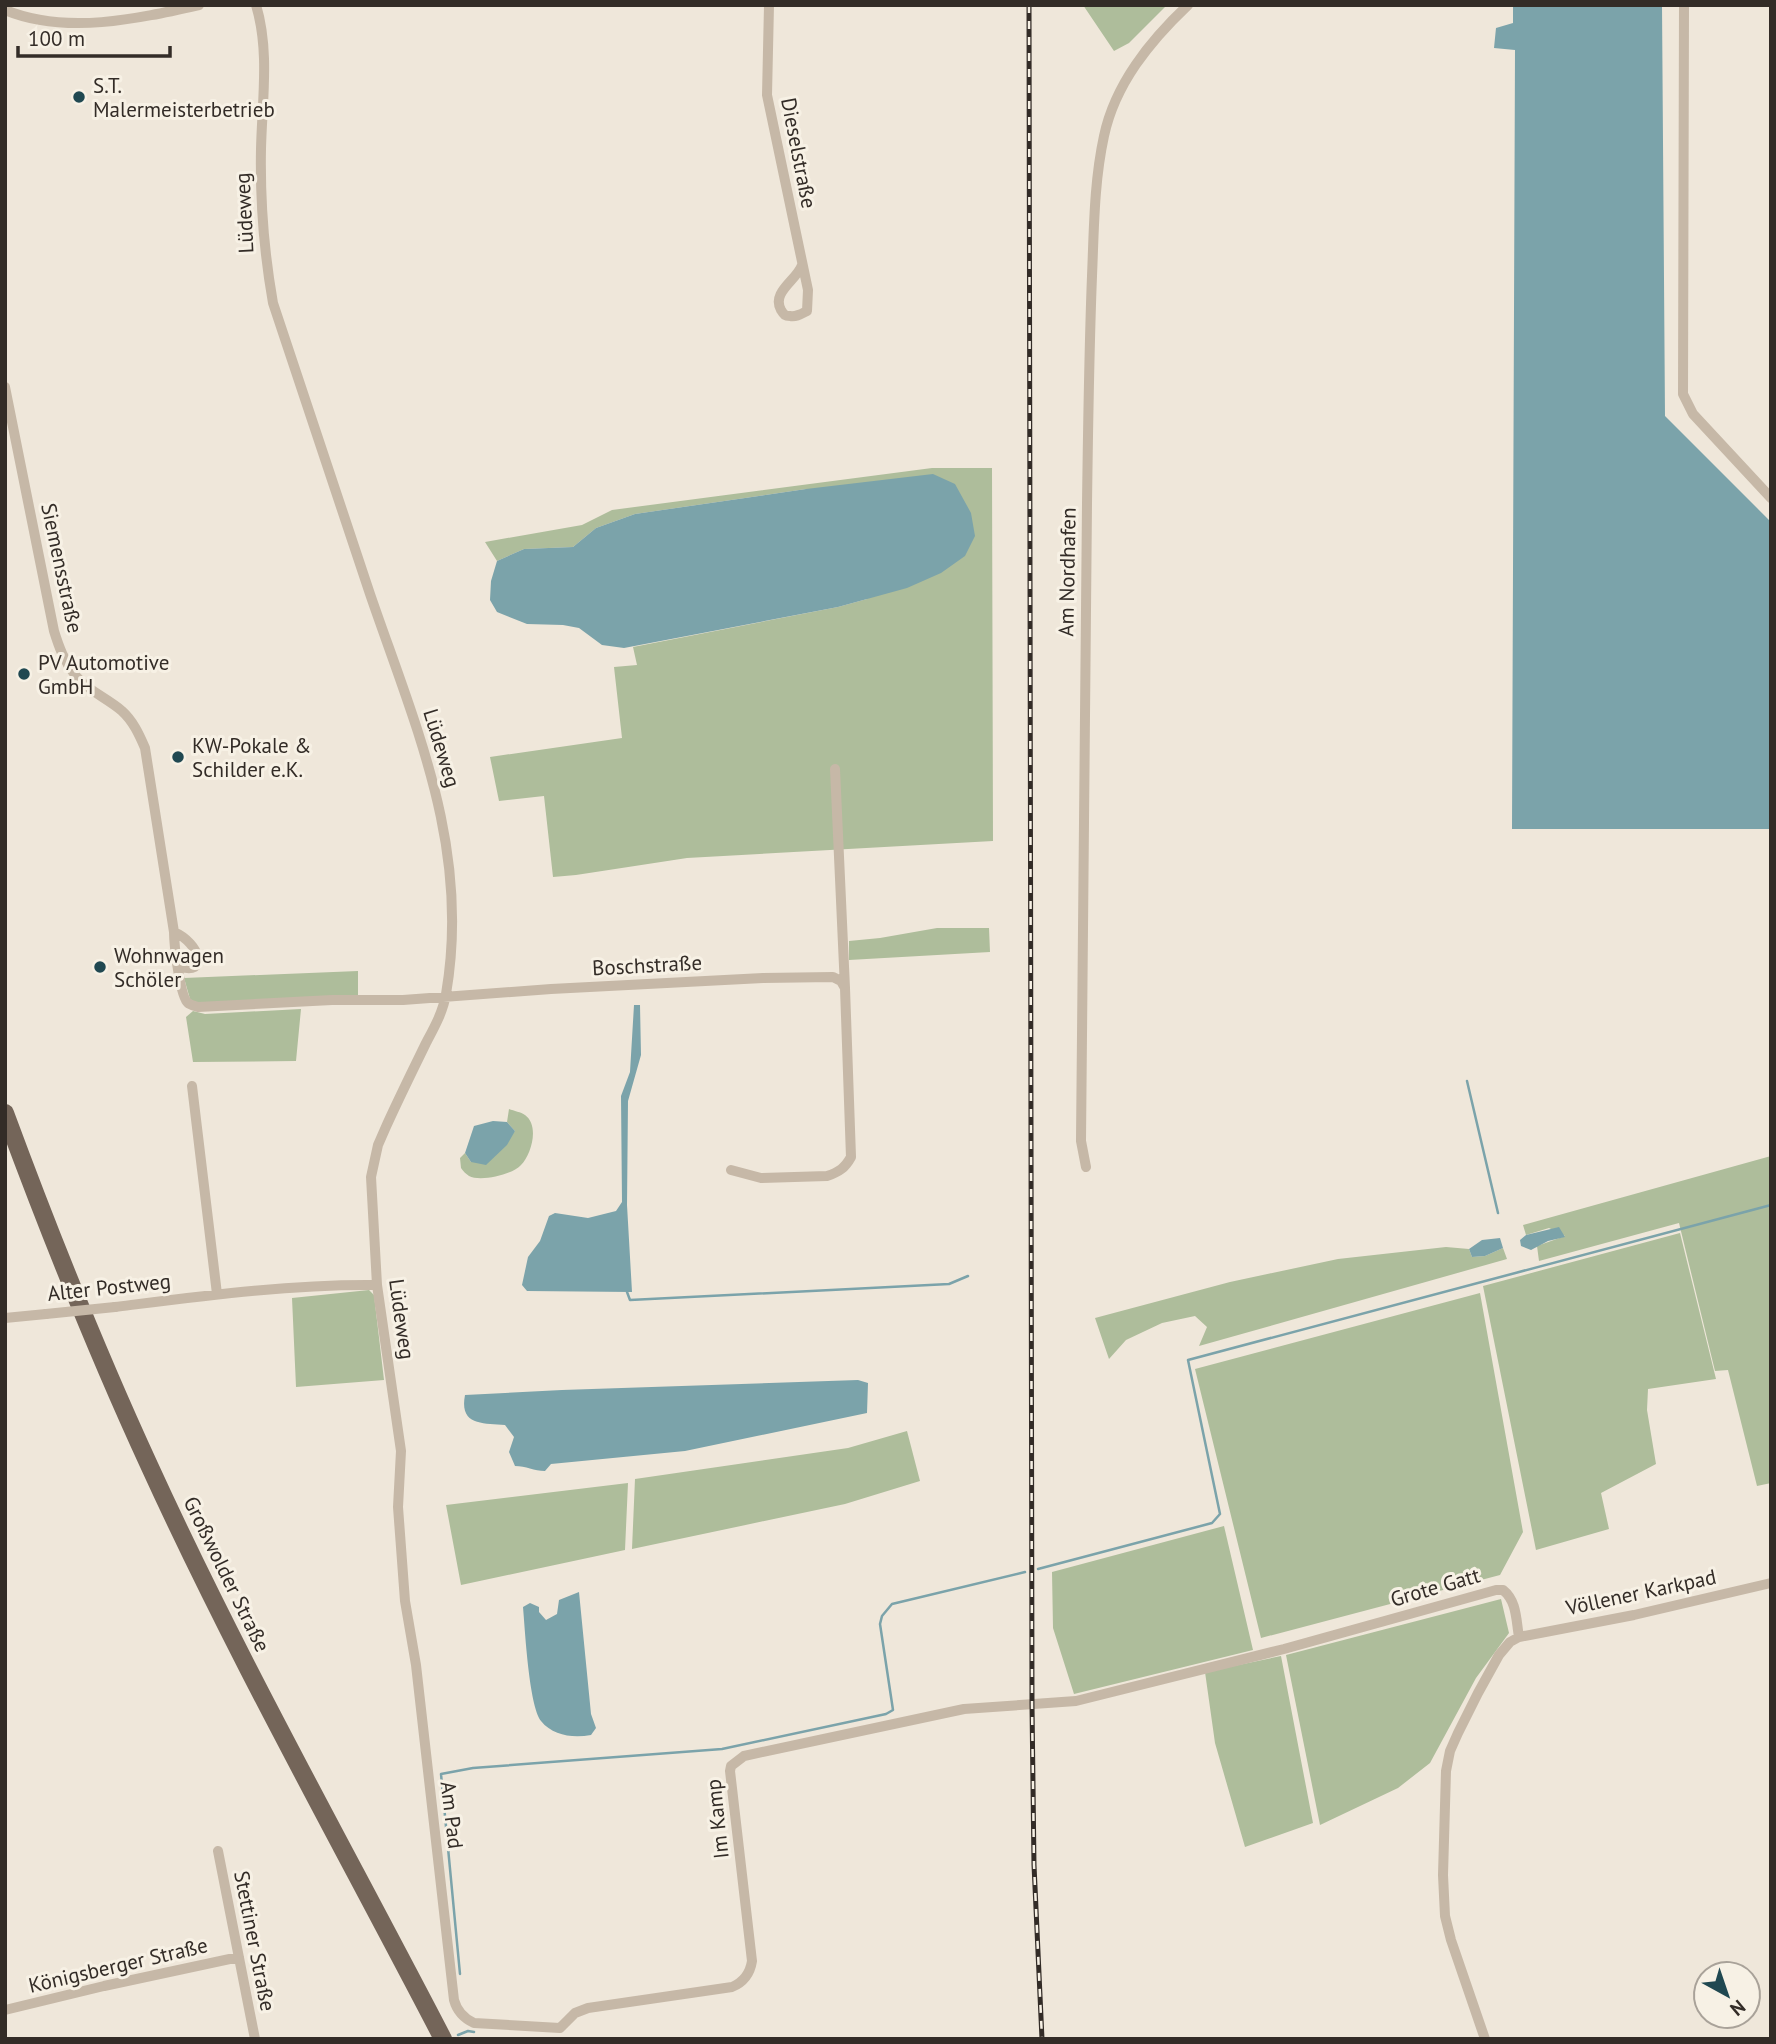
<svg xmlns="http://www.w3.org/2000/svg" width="1776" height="2044" viewBox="0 0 1776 2044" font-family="'PT Sans',sans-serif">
<rect width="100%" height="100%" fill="#efe7da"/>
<!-- green -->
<path fill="#aebd9b" d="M1083,5H1167L1129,43L1114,51Z
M932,468H992L993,841L687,858L576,875L553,877L544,796L499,801L490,757L622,738L614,667L637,665L633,647L838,607L867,599L806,489L635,514L596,528L573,547L524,549L497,561L485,542L582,525L612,510Z
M937,928H989L990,952L849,960V941L880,938Z
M358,971V996L196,1003L190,999L184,978Z
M301,1009L296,1061L193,1062L186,1017L193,1011L205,1014Z
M509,1109C514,1111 521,1112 525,1115C540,1126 531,1155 521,1165C512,1175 480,1182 469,1176C466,1174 463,1171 461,1168L460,1158L465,1153L471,1162L515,1131L507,1122Z
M1771,1156V1483L1757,1486L1728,1370L1715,1371L1679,1223L1539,1261L1537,1246L1565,1236L1549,1228L1526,1235L1523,1225Z
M1680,1233L1716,1379L1648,1389L1647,1410L1656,1464L1601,1493L1609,1529L1536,1550L1483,1286Z
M1446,1247L1469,1249L1472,1257L1485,1256L1503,1248L1507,1259L1199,1346L1207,1327L1195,1316L1162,1323L1126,1340L1109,1359L1095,1318L1230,1282L1338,1259Z
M369,1290L374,1295L384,1380L296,1387L292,1298Z
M1480,1293L1523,1532L1500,1575L1261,1638L1195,1369Z
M907,1431L920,1481L845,1504L632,1549L635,1479L848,1448Z
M628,1483L625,1550L461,1585L446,1505Z
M1224,1526L1253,1650L1074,1694L1053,1628L1052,1572Z
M1501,1599L1509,1633L1476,1678L1430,1763L1398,1788L1320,1825L1286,1655Z
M1281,1656L1313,1823L1245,1847L1215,1743L1205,1672Z"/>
<!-- water -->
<path fill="#7ba3aa" d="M1513,5H1662L1665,416L1771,522V829H1512L1515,50L1494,48L1496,28L1513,23Z
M933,474L955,484L971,513L975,536L965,556L941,573L907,588L838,607L624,648L602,645L579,628L563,625L527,624L497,612L490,600L491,581L497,561L524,549L573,547L596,528L635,514L806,489Z
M634,1005H640L641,1055L628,1101L627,1205L632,1292L527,1291L522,1285L528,1257L540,1241L549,1216L555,1213L588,1218L616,1211L622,1202L621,1096L630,1072Z
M493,1121L507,1122L515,1131L507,1145L486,1165L471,1162L465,1153L474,1126Z
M1559,1227L1565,1237L1548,1241L1531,1250L1521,1246L1520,1240L1526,1235Z
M1500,1238L1503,1248L1485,1256L1472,1257L1469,1249L1482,1240Z
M858,1380L868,1383L867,1413L685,1451L551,1464L545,1471C534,1471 526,1466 515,1466L509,1452L514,1437L505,1425C483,1423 459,1426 465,1395L562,1390Z
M579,1592L591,1714L596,1728L591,1735C573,1738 553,1736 541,1721C529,1705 525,1630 523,1607L530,1603L539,1607V1612L546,1620L557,1614L559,1600Z"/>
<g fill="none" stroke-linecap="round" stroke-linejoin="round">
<!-- stream -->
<path stroke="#7ba3aa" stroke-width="2.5" d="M1467,1081L1498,1213
M627,1292L630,1300L949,1284L968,1276
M1038,1569L1212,1523L1220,1514L1188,1360L1771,1205
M460,1974L441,1774L473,1768L722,1749L886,1714L893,1710L880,1624L882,1616L892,1604L1025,1572
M458,2035L468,2031L474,2032"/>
<!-- minor -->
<path stroke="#c6b8a7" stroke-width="10" d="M256,5C270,51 262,102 261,149C260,201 264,252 273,303C305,400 337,497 370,594C416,728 471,849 446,994C443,1012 434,1028 426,1043C412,1072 398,1100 385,1129L378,1145L371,1177L377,1285L401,1451L398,1507L405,1601L416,1665L454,2000C457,2011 463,2018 474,2023L560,2028
M769,5L767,95L808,290L807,311C801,314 797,317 790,316C785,316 784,315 781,310C771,292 797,280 802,265
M1684,5L1683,394L1693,414L1771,498
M5,10C66,35 137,19 199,5
M5,387L54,631C59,647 64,661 75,675C88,691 107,698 122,711C133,721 139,734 145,748L174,932C174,944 180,997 188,1003C190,1005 195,1006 198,1007L332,1000H403L551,989L763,978L833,977L841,981L845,988L851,1157C845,1168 839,1172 827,1176L761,1178L731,1170
M835,769L845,988
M174,932C200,943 210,977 178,966
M192,1086L217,1294
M1086,1167L1081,1141C1083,929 1085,716 1087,504C1088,428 1089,352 1092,276C1094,229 1094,182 1104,136C1115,84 1150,41 1188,5
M115,1307C202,1296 290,1284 377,1285
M5,1318L46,1314
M218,1851L255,2039
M5,2010L104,1986L239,1957
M560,2028L575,2013L588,2008L732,1987C744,1982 750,1974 752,1961L730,1771L731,1766L744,1756L964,1709L1076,1701L1284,1649L1496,1590H1503C1517,1601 1516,1620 1519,1637
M1485,2039L1451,1940L1445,1916L1443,1875L1446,1771L1450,1751L1458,1733L1478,1693L1499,1655L1510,1642L1519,1637L1634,1615L1771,1583"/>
<!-- primary -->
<path stroke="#746559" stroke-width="18" d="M5,1113C49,1232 96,1350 149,1465C238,1660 344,1848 443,2039"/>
<defs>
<path id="rail" d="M1029,5L1032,1705L1034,1865L1042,2039"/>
</defs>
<!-- rail casing -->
<use href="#rail" stroke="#332c27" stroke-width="5"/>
<!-- rail -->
<use href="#rail" stroke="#f7f1e5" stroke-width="2.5" stroke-dasharray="8" stroke-linecap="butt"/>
<!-- minor-bridge -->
<path stroke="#c6b8a7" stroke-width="10" d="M46,1314L115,1307"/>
</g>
<!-- markers -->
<g fill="#204851" stroke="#f7f1e5" stroke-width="2.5">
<circle cx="79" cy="97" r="7"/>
<circle cx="24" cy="674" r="7"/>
<circle cx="178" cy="757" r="7"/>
<circle cx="100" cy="967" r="7"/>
</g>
<g text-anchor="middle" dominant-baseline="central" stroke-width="6" stroke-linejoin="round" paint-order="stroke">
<!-- poi labels -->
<g font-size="21" fill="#332c27" stroke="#f7f1e5" text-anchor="start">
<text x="93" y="85">S.T.<tspan x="93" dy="24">Malermeisterbetrieb</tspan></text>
<text x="38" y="662">PV Automotive<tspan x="38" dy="24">GmbH</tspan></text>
<text x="192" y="745">KW-Pokale &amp;<tspan x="192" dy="24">Schilder e.K.</tspan></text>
<text x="114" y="955">Wohnwagen<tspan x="114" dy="24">Schöler</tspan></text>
</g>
<!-- street labels -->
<g font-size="21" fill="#332c27" stroke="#f7f1e5">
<text transform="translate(799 153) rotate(79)">Dieselstraße</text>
<text transform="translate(244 213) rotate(-93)">Lüdeweg</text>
<text transform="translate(62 568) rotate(78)">Siemensstraße</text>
<text transform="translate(1067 572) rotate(-89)">Am Nordhafen</text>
<text transform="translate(442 748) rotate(73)">Lüdeweg</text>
<text transform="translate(647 965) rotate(-3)">Boschstraße</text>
<text transform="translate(109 1287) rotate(-6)">Alter Postweg</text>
<text transform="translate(402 1319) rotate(82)">Lüdeweg</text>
<text transform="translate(227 1574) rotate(64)">Großwolder Straße</text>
<text transform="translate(1435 1587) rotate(-16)">Grote Gatt</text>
<text transform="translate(1641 1592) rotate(-12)">Völlener Karkpad</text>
<text transform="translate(452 1815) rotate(83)">Am Pad</text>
<text transform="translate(717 1819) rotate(-96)">Im Kamp</text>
<text transform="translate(255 1941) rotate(79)">Stettiner Straße</text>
<text transform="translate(118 1965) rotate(-13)">Königsberger Straße</text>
</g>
</g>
<!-- border -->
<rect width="1776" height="2044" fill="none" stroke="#332c27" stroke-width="14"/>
<!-- north arrow -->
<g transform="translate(1727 1995) rotate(140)"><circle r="33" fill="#f7f1e5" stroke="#a9a299" stroke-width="2"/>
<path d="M0-5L12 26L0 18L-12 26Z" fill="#204851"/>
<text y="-10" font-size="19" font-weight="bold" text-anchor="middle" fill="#332c27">N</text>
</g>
<!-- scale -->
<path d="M18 46v10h152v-10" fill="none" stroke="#332c27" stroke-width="3.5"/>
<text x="28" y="46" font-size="21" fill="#332c27" stroke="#f7f1e5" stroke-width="5" paint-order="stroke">100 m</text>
</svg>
